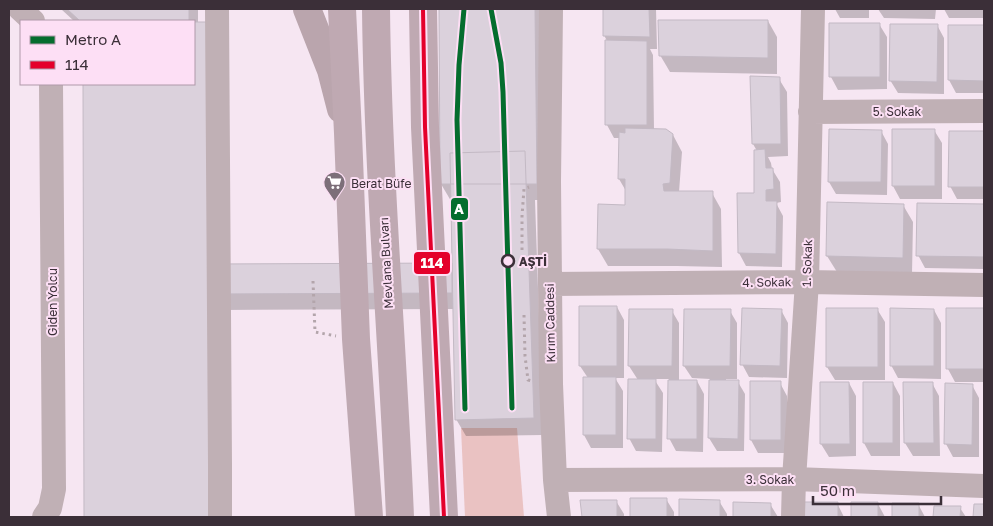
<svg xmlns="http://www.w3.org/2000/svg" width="993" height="526" viewBox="0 0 993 526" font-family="'Golos Text',sans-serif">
<rect width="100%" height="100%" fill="#f6e6f2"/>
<!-- green -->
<path fill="#eac2c2" d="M461,428H517L524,517H465Z"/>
<!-- shadow -->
<path fill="#0003" d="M61,9H198V23L223,265L453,264L451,201L441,184L440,9H544L545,200H535L543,435L466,436L456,419L454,309L223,310L224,517H85L84,84H194V21H74Z
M604,9H656L657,49H650L653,55L654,130L673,135L682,152L679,192L712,193L721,209L722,267L677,266H608L598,249L626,207V191L619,179L620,138H614L607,125L606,41H607L604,35Z
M835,9H869V18H840Z
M878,9H936L935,19L884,18Z
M944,9H984V18H949Z
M768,21L777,37V74L670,72L660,55Z
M879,24L887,37V89L838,90L831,77Z
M937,25L944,38V94L898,93L890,80Z
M949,26L984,27V93H956L949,80Z
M779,79L787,92L788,156L768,157L771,163L772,169L780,182L781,202L776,203L783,216L782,267L746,266L739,253L755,194L757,151L753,144Z
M934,130L942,143V199H900L893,186Z
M881,131L888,144L887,195L836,194L829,182Z
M950,132H984V199H957L950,186Z
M918,204L984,205V269L925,268L918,255Z
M903,205L913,222L912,274L837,272L827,256Z
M617,307L624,320V378H615L623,391V448H591L584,435L588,378L580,366Z
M877,309L885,322V380H835L827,367Z
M983,309L984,311V382H955L948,369Z
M781,310L788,323L787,378L749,377L742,364Z
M934,310L941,323V379L898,378L891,365Z
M672,311L679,323V381H697L704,394L703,452L676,451L669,438V379H654L663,393L662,452L636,451L629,438L638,380L629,366Z
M730,311L737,323V379H726V381L738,382L745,394L744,451H717L709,438L710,379L692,378L684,366Z
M751,383H780L787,396V453H758L751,440Z
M849,383L856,396V456L829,457L821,444Z
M893,383L900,396V456H871L864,443Z
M932,383L939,396L940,456H913L905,443Z
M972,385L979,398V457H953L946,444Z
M631,499H666L674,512V517H631Z
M582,501H616L624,514V517H583Z
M681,501H719L727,514V517H680Z
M837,503L844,517H798Z
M852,503L878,504L885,517H852Z
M734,504H770L778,517H734Z
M894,504H918L925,517H893Z
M935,507L960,508L966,517H935Z"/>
<!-- building -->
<path fill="#dbd1dc" stroke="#c3b9c4" d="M67,9H189V21H80Z
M439,9H535L537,184H440Z
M603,9H649L650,37L603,36Z
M658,20H768V58L659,56Z
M194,22H214L215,517H84L83,84H194Z
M829,23H880V77H829Z
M890,24H938L937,82L889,81Z
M948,25H984V81L948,80Z
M605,40L647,41V125H605Z
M750,76L780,77L781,144H752Z
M625,128L666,129L673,134L670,183L663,184L664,191H713V251L667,249H597L598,204L625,205V179H618L619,132L625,133Z
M829,129L882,130L881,182H828Z
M892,129H935V186H892Z
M949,131H984V187H948Z
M765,149L766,168H773L774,189L766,190V201H777L776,254L738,253L737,193H754V150Z
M525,151L534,418L455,420L450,153Z
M827,202L904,204L903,258L826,256Z
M917,203L984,204V257L916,256Z
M452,263V293L214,294V264Z
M579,306H617V366H579Z
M742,308L782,309L780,366L740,365Z
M826,308H878V367H826Z
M890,308L934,309V366H890Z
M946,308H984V369H946Z
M629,309H673L672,366H628Z
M684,309H731L730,366H683Z
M583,377H616V435H583Z
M628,379H656V439H627Z
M668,380H697V439H667Z
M709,380H739L738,439L708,438Z
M750,381H781V440H750Z
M820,382H849L850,444H820Z
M863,382H893V443H863Z
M903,382H933L934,443H904Z
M945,383L973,384L972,445L944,444Z
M630,498H667V517H630Z
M679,499L720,500V517H679Z
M580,500H617V517H582Z
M733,502L771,503V517H733Z
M797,502H838V517H797Z
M851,502H878V517H851Z
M892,503H919V517H892Z
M974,504H984V517H973Z
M934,506H961L960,517H933Z"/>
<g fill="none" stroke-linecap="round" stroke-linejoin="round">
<!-- path -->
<path stroke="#b3a5ab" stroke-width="3" stroke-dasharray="2.5 4" stroke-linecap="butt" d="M522,250V216L524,189L529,187
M313,281L315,332L336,336
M524,315L525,356L528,380L532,381"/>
<!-- minor -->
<path stroke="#c0b0b5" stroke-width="24" d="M20,9L33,21
M551,9L549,181L551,384L555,480L559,517
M810,112L984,111
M550,284L807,282L984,285
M555,480L794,479L984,486
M44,517L50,508L54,489L51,84
M793,517L794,479L807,282L813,9"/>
<!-- major -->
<path stroke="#baa5ad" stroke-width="28" d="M307,9L331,70L341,109"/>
<!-- highway -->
<path stroke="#bfa9b2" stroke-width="28" d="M342,9L348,133L356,339L369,517
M376,9C378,178 393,348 400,517
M423,9L425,127L444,517"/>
<!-- minor-bridge -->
<path stroke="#c0b0b5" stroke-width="24" d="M217,9L220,464V517"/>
<defs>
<path id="bus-1" d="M423,9L425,127L444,517"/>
</defs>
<!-- bus-1 casing -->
<use href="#bus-1" stroke="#fddff5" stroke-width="8"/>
<!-- bus-1 -->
<use href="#bus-1" stroke="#e4002b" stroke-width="4"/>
<defs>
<path id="metro-1" d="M464,9L459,65L457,120L465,409
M491,9L501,63L503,92L512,408"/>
</defs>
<!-- metro-1 casing -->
<use href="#metro-1" stroke="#fddff5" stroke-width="9"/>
<!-- metro-1 -->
<use href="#metro-1" stroke="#056d2e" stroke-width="5"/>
</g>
<!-- icons -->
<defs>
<symbol id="supermarket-pin" viewBox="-11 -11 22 30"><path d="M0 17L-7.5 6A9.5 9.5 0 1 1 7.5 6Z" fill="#7c6f79" stroke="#fddff5"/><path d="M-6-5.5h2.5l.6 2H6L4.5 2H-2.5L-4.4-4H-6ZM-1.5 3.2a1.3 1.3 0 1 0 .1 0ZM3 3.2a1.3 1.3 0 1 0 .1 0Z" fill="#fff"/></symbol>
</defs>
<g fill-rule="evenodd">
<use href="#supermarket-pin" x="322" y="170" width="25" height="34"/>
</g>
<!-- markers -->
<circle fill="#fddff5" stroke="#3b2f38" stroke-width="2.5" cx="508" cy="261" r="6"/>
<g text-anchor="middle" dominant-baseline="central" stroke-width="4" stroke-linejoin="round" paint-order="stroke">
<!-- street labels -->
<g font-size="12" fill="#3b2f38" stroke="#fddff5">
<text x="897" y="111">5. Sokak</text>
<text transform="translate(386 263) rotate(-93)">Mevlana Bulvarı</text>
<text transform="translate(807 263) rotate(-88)">1. Sokak</text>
<text transform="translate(767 282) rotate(-1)">4. Sokak</text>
<text transform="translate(52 302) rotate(-90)">Giden Yolcu</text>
<text transform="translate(550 323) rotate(-91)">Kırım Caddesi</text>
<text x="770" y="479">3. Sokak</text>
</g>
<!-- poi labels -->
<g font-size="12" fill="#3b2f38" stroke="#fddff5" text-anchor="start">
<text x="351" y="183">Berat Büfe</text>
</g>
<!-- stop labels -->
<g font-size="12" font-weight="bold" fill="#3b2f38" stroke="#fddff5" text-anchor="start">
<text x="519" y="261">AŞTİ</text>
</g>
</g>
<g stroke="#fddff5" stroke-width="2">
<rect x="450" y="197" width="19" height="24" rx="5" fill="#056d2e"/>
<rect x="413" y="251" width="38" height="24" rx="5" fill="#e4002b"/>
</g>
<g font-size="14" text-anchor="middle" font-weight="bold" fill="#fff">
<text x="459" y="214">A</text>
<text x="432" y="268">114</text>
</g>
<!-- border -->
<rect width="993" height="526" fill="none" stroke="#3b2f38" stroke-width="20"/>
<!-- legend -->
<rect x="20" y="20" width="175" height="65" fill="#fddff5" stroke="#af99a9"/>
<rect x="30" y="36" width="25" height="8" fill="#056d2e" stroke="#af99a9"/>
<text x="65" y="45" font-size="15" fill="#3b2f38">Metro A</text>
<rect x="30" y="61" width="25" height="8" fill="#e4002b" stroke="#af99a9"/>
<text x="65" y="70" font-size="15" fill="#3b2f38">114</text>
<!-- scale -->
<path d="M813 496v8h128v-8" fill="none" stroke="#3b2f38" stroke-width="2.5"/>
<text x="820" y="496" font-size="15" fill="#3b2f38" stroke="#fddff5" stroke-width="4" paint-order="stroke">50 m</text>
</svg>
